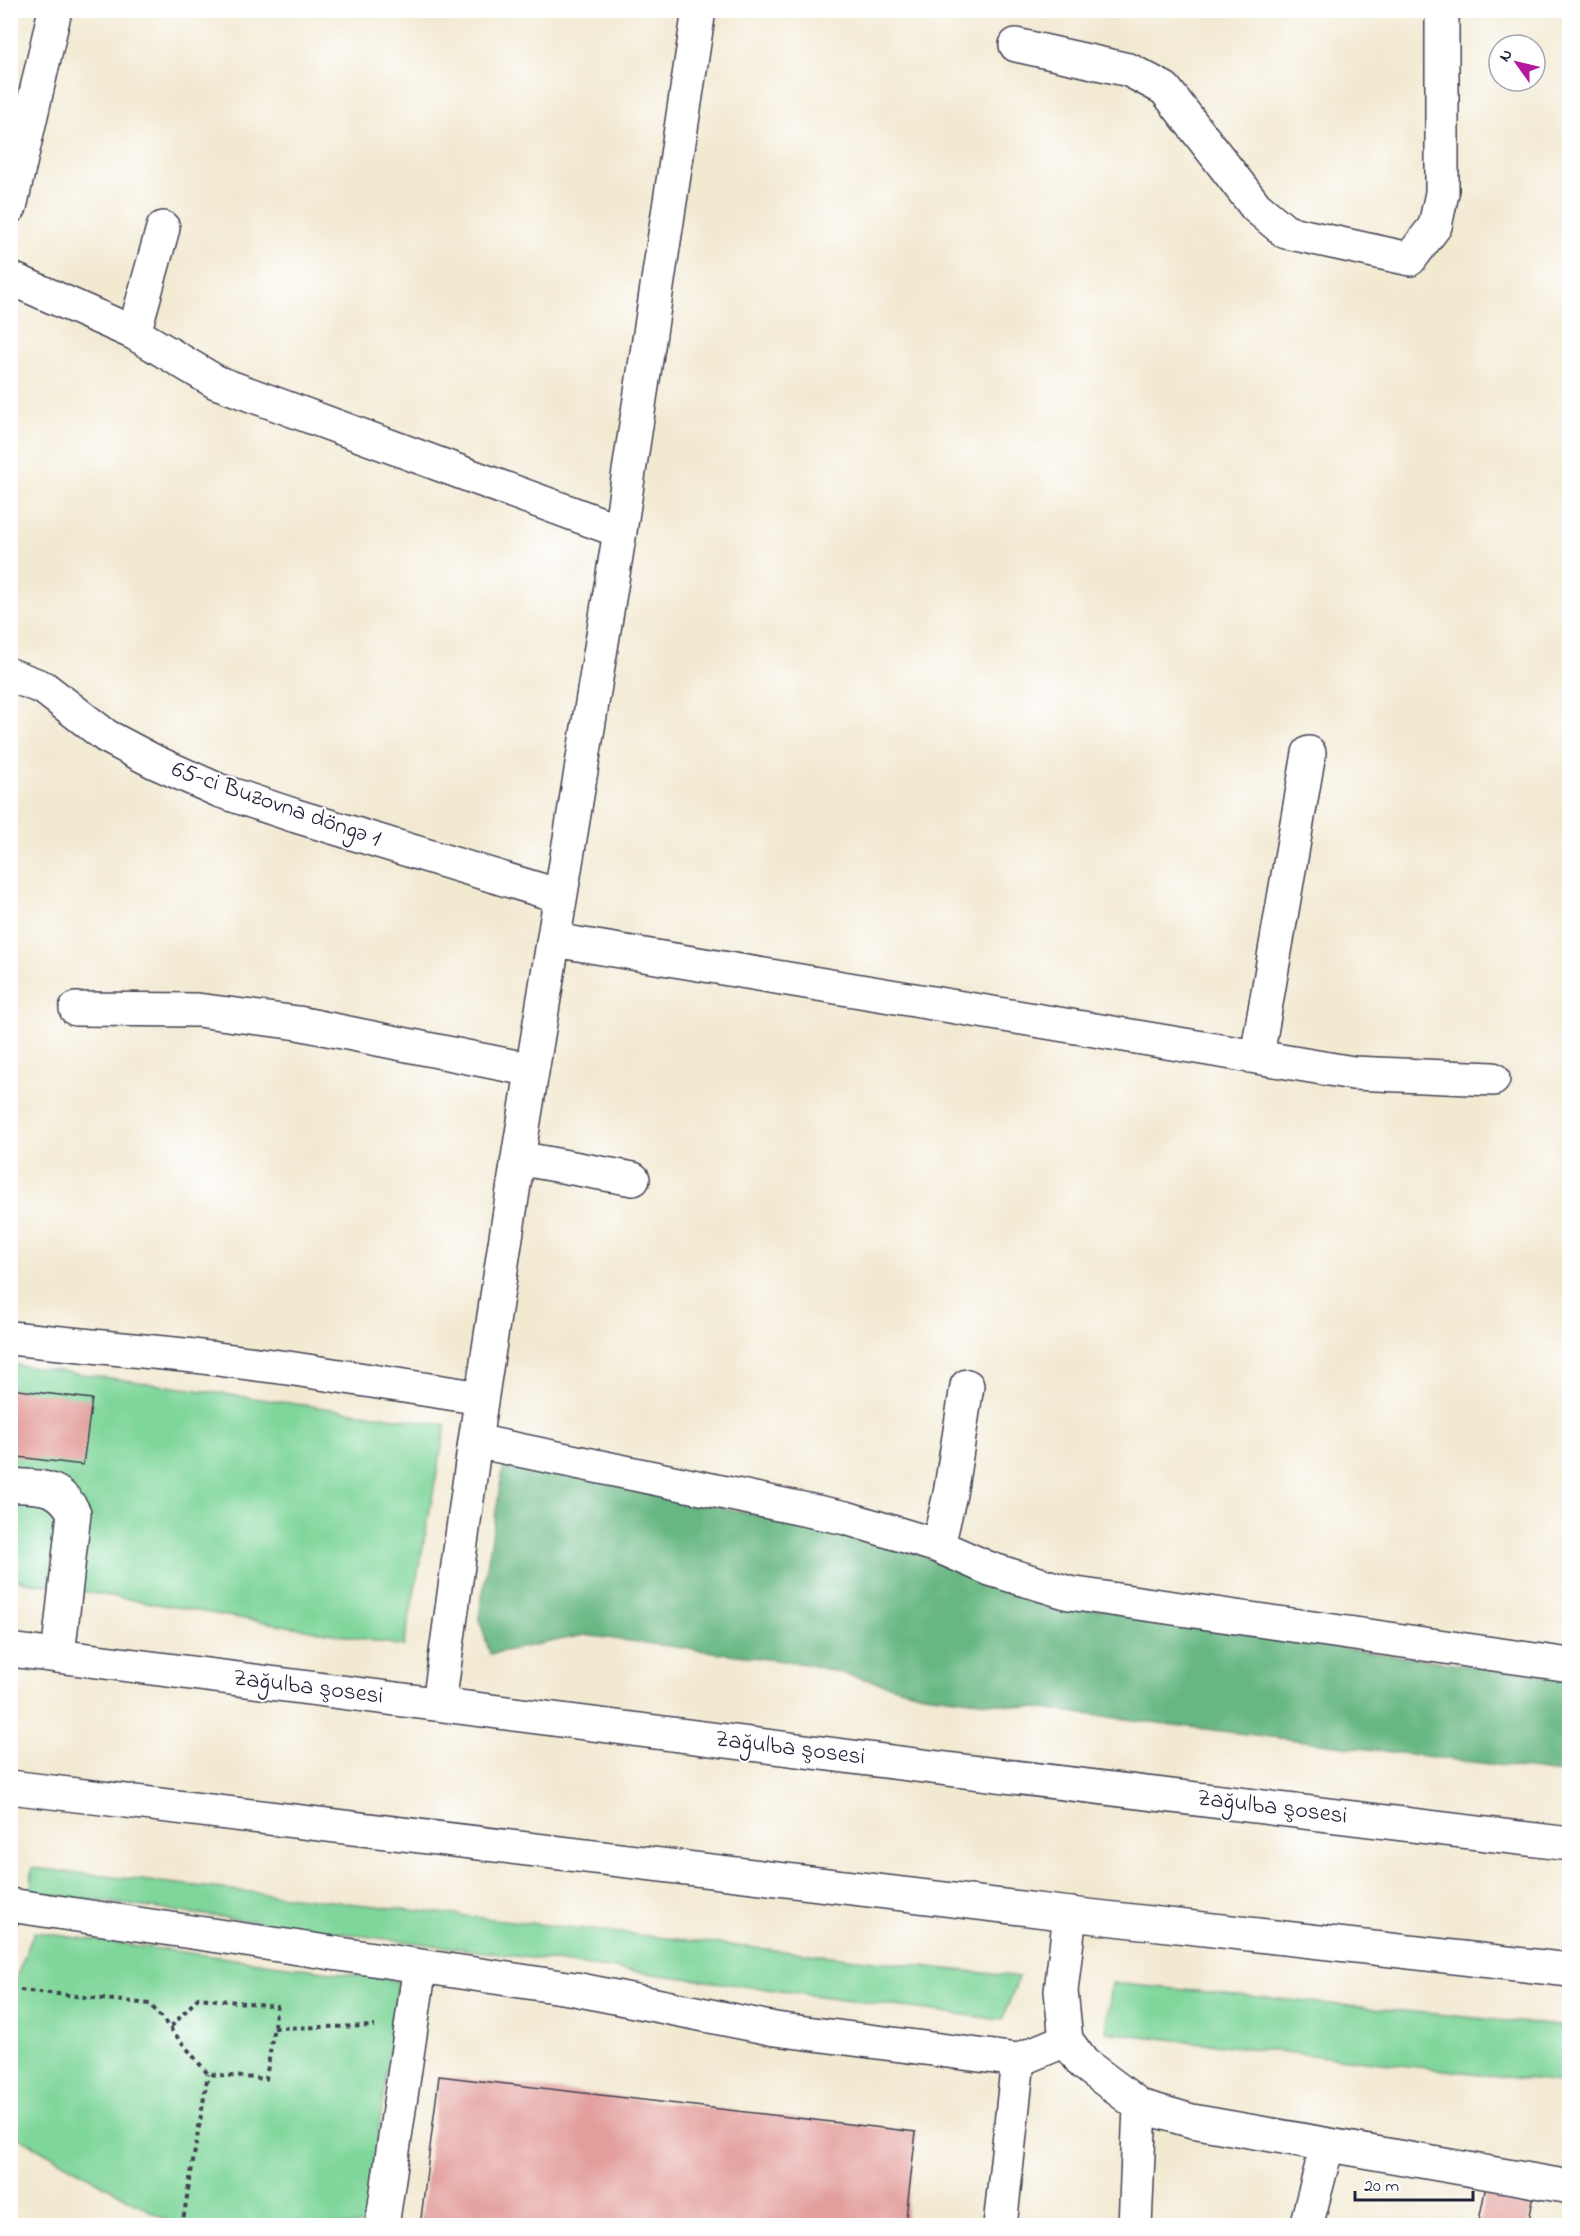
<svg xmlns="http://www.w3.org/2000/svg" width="1580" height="2236" viewBox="0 0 1580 2236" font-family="'Indie Flower',sans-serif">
<rect width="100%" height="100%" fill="#fff"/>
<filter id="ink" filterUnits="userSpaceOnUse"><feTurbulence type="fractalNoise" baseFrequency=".0167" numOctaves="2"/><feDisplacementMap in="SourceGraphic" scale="12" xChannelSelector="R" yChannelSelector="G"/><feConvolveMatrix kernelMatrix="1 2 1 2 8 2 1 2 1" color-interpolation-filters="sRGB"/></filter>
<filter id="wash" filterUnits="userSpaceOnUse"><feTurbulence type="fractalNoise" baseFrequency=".008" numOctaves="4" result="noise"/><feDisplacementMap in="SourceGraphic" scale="24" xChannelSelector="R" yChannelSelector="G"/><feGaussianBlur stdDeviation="1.35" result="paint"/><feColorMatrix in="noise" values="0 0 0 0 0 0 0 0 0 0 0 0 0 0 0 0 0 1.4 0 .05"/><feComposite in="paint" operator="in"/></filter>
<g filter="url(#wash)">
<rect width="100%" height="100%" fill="#f2e9d1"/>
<!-- green -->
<path fill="#7fd69a" stroke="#507c6a" stroke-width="1.5" d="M10,1364L446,1425L404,1646L11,1579Z
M32,1868L1019,1977L1002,2020L31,1892Z
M34,1932L398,1981L367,2225H175L11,2133V1991Z
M1112,1983L1569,2027V2084L1106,2032Z"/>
<!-- forest -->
<path fill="#67b782" stroke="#446c5e" stroke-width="1.5" d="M504,1462L894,1543L1020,1597L1298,1642L1569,1679V1774L923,1694L806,1664L584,1635L490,1654L479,1617Z"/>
<g id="blocks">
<!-- building -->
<path fill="#e29e9b" d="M10,1389L92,1399L83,1465L10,1456Z
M439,2076L916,2132L905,2226H420Z
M1486,2185L1534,2194L1528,2226H1478Z"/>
</g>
</g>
<g filter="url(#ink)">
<use href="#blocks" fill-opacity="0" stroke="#414052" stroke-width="1.5"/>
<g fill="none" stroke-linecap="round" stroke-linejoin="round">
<defs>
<path id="minor" d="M1016,45L1129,70L1165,89L1256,207L1286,232L1410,259L1435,226L1442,193V10
M10,207L55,10
M10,278L134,333L216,382L620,531
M134,333L163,228
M10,675L44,688L106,736L155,762L218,790L296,816L560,896
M554,940L1353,1073L1493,1079
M76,1009L197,1010L298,1023L532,1070
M1257,1056L1309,753
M518,1158L633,1179
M10,1338L194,1356L288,1368L481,1398
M475,1441L846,1518L938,1546L990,1569L1069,1593L1570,1665
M10,1485C40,1488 58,1483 74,1513L58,1656
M938,1546L950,1494L967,1386
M439,1704L475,1441L518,1158L620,531L699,10
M10,1905L575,1989L775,2029L1018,2060L1066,2040
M1070,1914L1061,1991L1066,2040L1083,2063L1140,2106L1192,2121L1570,2187
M382,2226L420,1966
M1000,2226L1018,2060
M1135,2226L1140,2106
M1306,2226L1327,2146"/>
<path id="highway" d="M10,1650L955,1770L1570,1844
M10,1787L1070,1914L1570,1970"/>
</defs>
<!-- minor casing -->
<use href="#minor" stroke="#414052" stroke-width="36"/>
<!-- highway casing -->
<use href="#highway" stroke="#414052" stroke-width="36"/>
<!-- path -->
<path stroke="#414052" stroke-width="4" stroke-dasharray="4.5 4.5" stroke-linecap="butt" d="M11,1989L150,2004L208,2074L266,2079L277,2006L198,1998L169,2029
M274,2028L375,2026
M182,2226L208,2074"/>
<!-- minor -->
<use href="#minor" stroke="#fff" stroke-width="33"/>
<!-- highway -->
<use href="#highway" stroke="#fff" stroke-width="33"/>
</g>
</g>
<g text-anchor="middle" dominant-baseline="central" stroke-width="4.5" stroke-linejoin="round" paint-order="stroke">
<!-- street labels -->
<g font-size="24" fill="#22223b" stroke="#fff">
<text transform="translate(276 805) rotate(19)">65-ci Buzovna döngə 1</text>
<text transform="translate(308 1688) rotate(7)">Zağulba şosesi</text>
<text transform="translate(790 1749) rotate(7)">Zağulba şosesi</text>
<text transform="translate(1272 1808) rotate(7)">Zağulba şosesi</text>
</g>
</g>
<!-- margin -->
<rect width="1580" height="2236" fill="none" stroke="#fff" stroke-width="36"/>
<!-- north arrow -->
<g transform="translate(1517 63) rotate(304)"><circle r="28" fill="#ffffff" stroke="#a7a7b1" stroke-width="1.5"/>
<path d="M0-4.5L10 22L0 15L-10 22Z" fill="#b5179e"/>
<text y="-9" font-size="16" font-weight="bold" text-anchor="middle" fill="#22223b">N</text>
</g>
<!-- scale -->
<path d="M1355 2191v9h118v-9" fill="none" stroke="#22223b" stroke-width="3"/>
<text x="1364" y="2191" font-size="18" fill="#22223b" stroke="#ffffff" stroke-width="4.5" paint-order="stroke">20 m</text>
</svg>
